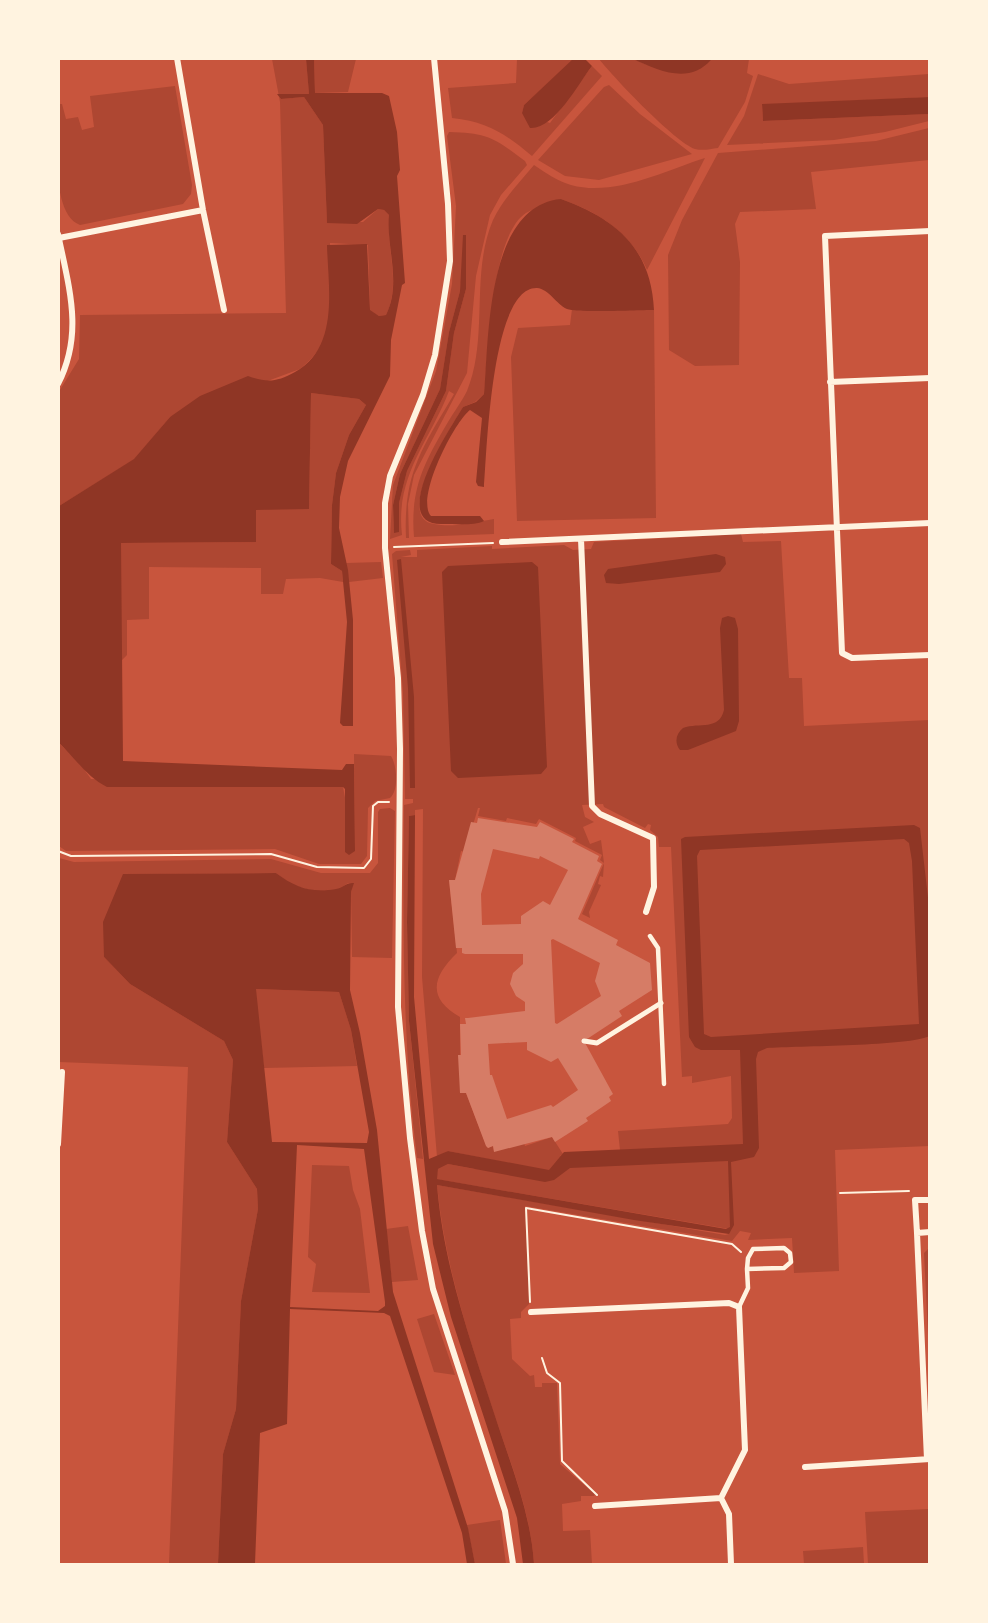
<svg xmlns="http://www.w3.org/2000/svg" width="988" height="1623" viewBox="0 0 988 1623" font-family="'Varela Round',sans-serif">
<rect width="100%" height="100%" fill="#c8553d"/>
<!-- green -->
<path fill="#ae4732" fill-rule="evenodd" d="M272,59H306L309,94L278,95L281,99L304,97L323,125L327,223L363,222L378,209L384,210L390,216C385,248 402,282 386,315L379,316L370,311L368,245L330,243C329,273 334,311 324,339C320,351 309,361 300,369L170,417L135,459L59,506L58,393L79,359L80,315L286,313L280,102Z
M314,59H356L348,92L315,93Z
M517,59H574L524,105L522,113L550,123L592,66L602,76L532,156C504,133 488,122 452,118L448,88L516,83Z
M599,59H633L647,65L708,63L712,59H749L747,73L753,76L745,102L718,148C710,149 703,151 695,149C675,142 614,78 599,59Z
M758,74L789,84L929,74V97L762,105L763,121L929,114V121L885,132L834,140L727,145L744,116Z
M609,85L640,114L692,154L599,180L565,176L538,160L604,87Z
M175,86L192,185L191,194L183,204L80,225C49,213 58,133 59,104H62L66,119L78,117L82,130L94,127L90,96Z
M929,128V160L811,172L816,209L740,212L735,224L740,262L739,365L695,366L669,350L668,255L682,220L718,153L876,141Z
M449,132C489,133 494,138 525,161L527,165L501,195L490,215L476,276L467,373L414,475L408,504L409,538H406C403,473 423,447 454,394L449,391C429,443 395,475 402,535L390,539L393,485L436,371L452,284L456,206L447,136ZM466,235V289L454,333L446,391L407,471L399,503V532H394L393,505L400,474L440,389L449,332L460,291Z
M705,158L647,270C631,232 598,212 561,199C550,204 536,207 526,213C491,235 488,354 484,394L475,402L463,407C453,424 392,518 434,524C453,528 475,522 494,519V534L414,537C410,489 424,463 448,422C454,412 462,401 467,391C489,337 470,274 493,220C503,199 520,182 534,165C546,173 557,181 571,185C614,197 664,171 705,158Z
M572,309L654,310L656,518L517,521L511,357L518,328L570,325Z
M311,393L359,399L366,405L349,435L336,473L332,505L331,564L342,571L343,582L320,578L286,579L283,594H261V568L149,567V619L127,620V655L121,661V543L256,542V510L309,506Z
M741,534L743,542L781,541L789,678H802L804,726L929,720V1146L835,1150L839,1271L794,1273L792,1238L748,1240L751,1233L740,1231L732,1241L525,1206L529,1304L521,1312V1318L510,1319L512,1359L530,1376L534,1375L535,1387H542V1383H557L560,1464L595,1494L594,1496H581V1501L562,1504L563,1531L590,1530L592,1564H534C531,1514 512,1467 496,1419C470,1341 445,1267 437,1185L725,1235L729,1234V1229L436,1179L438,1169L448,1164L474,1169L508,1163L448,1151L437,1157L422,977L423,809L415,810V815L409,816L407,922L409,1021L423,1159L417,1158C402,1041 403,924 404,805L413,803V799H405L403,693L392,554L396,551L410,550L411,555L401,557H417V550L492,546V549L564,545L573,550L591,549L594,542ZM603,804L604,807L645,828L648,824L651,825L650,830L658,837L659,847H671L682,1077L692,1076V1083L731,1076L732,1118L728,1124L618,1131L620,1150H622L560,1156L563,1154L552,1137L525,1146L524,1143L494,1151L493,1146L488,1148L486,1145L466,1093L460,1092V1017C427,998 432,977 457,953L449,880H455L461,851L465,852L478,808H480L478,816L506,821L507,818L536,824L539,819L576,838L575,841L602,855L600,860L604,863L582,914L590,918L589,912L601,885L598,884L600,876L603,877L604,863L601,840L590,844L583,827L594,822L585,817L582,805Z
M381,562L383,578L349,582L346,563Z
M58,743L76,758L91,779L343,787L355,851L354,754L391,756C397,765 399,791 390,798L375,801L368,808L367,856L361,864H319L275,849L66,851L59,846Z
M390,808L395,811L392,958L352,957L351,892L353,883H348L339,889L314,891L292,885L276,873L154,874L104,957L130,984L224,1041L233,1060L227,1142L257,1189L258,1209L241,1301L236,1409L223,1454L218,1564H169L188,1067L59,1062V858L74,862L271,859L321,873H370L378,863V812L380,809Z
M255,989L339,992L351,1030L357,1066L264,1068Z
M312,1165L349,1166L353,1190L360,1209L370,1293L312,1292L316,1264L308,1257Z
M408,1226L418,1280L392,1282L386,1229Z
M929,1248V1355L924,1253Z
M434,1314L455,1375L434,1372L417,1319Z
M929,1509V1564H868L865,1512Z
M500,1520L506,1564H475L467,1525Z
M863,1547L864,1564H804L803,1551Z"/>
<!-- water -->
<path fill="#8f3625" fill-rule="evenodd" d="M574,58L585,59L592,66C578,84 554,130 530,128L522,113L524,105Z
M306,59H314L315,93H382L389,96L397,132L400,170L397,176L405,283L402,285L391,340L390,376L348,461L340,497L339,528L348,570L353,620V726H343L340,723L347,622L342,571L331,564L332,505L336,473L349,435L366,405L359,399L311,393L309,509L256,510V542L121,543L123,761L342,770L346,764H354L355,851L349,855L345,852V789L343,787H107C87,777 75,758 59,743V506L134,459L170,417L200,396L248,376C267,383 277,382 295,372C340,347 328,287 327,245L367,244L370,310L379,316L386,315C402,283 386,248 389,215L384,210L378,209L357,224L327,223L323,125L304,97L281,99L277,94H309Z
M633,59H712C689,85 660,71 633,59Z
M929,97V114L763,121L762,104Z
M561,199C616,219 651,248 654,310C637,310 578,313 567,309C556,304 549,289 537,288C491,286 487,454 484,487L478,486L476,482L482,418L470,410C454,422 415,499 431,516H480L484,521C474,526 455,524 443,524C385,526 451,427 463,407L476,402L484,394C489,338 486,206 561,199Z
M463,235H466V289L454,333L446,391L407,471L399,503V532L394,533L393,505L400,474L440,389L449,332L460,291Z
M716,554L725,557L726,564L720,572L619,584L606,583L604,575L608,569Z
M401,559L414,697L415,788H410L408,688L397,560Z
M532,562L538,567L547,767L541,774L458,778L451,771L442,572L448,566Z
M728,616L735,618L738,629L739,721L736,731L688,750H680C674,742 676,734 683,728C700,722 719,731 724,710L720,628L722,618Z
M415,815L414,997L429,1159L448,1151L549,1170L564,1152L743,1144L740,1050H701L695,1047L689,1037L681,839L685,837L914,825L920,828L930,915L929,1036C912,1046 796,1046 767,1048L758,1052L756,1059L759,1148L754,1157L731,1162L734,1225L729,1234L634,1220L437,1185C444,1270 473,1348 499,1428C514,1473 531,1517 534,1564H523L517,1518L451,1317L433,1244L409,1021L407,922L409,816ZM904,839L909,843L912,861L919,1024L711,1037L704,1034L697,856L700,850ZM728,1161L730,1227L726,1229L437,1179L438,1169L448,1164L545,1182L554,1180L570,1168Z
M276,873C296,888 311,893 336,889C343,888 346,882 354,883L351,892L350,990L360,1033L377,1130L393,1292L468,1528L475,1564H467L462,1533L390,1316L384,1313L290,1309L287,1424L260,1433L255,1564H218L223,1454L236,1409L241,1301L258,1209L257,1189L227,1142L233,1060L224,1041L130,984L104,957L103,922L123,874ZM256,989L339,992L351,1030L369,1132L367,1143L272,1142ZM297,1145L364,1149L385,1302V1306L378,1311L290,1307Z"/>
<!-- building -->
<path fill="#d67c66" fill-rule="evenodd" d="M478,818L537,827L540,822L574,839L572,842L599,856L597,861L602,864L601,866L578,919L618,940L616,945L650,963L652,990L619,1011L622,1016L584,1041L613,1094L609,1097L611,1101L586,1118L588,1121L555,1142L552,1137L494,1152L493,1146L488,1148L486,1146L466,1093H460L458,1055H461L460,1024H466L465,1018H468L525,1011V1002L516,996L510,984L513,973L523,964V954H465L462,953V948H456L449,880H455L471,822L477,823ZM493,849L539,859L540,856L568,870L550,905L543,901L521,916V924L482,925L481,894ZM553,939L600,963L595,981L601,996L557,1024L555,1023L551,940ZM527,1042V1050L551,1062L558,1058L578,1090L553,1107L551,1105L507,1119L492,1075H490L488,1044Z"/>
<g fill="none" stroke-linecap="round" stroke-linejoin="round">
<!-- path -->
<path stroke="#fff3e0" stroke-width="2" d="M394,547L493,543
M58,851L71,856L271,854L317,867L364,868L371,859L373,806L378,802H389
M840,1193L909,1191
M530,1302L526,1208L732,1244L741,1252
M542,1358L547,1373L560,1383L562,1461L597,1495"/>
<!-- service -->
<path stroke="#fff3e0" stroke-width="4.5" d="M650,936L658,948L664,1084
M739,1307L748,1288L747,1269L784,1268L791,1262L790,1253L784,1248L753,1249L748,1258L747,1269"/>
<!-- pedestrian -->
<path stroke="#fff3e0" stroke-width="5" d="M584,1041L597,1043L661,1003"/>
<!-- minor -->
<path stroke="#fff3e0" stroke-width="6" d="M177,58L203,210L224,310
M434,58L448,204L450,261L435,355L423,395L390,476L385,503V548L398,678L400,749L398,1007L410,1138L422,1231L433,1289L505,1511L513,1564
M930,231L825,236L842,653L852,658L930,655
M58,234C69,288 84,333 58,384
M59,238L203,210
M830,382L930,378
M581,539L592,806L600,814L653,838L654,887L646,912
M502,542L930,523
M58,1144L62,1072
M917,1233L915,1200H930
M531,1312L729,1303L739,1307L745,1450L721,1498L729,1514L731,1564
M927,1459L917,1233L930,1232
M805,1467L930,1459
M595,1506L721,1498"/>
</g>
<!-- border -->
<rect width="988" height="1623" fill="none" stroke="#fff3e0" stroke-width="120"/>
</svg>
